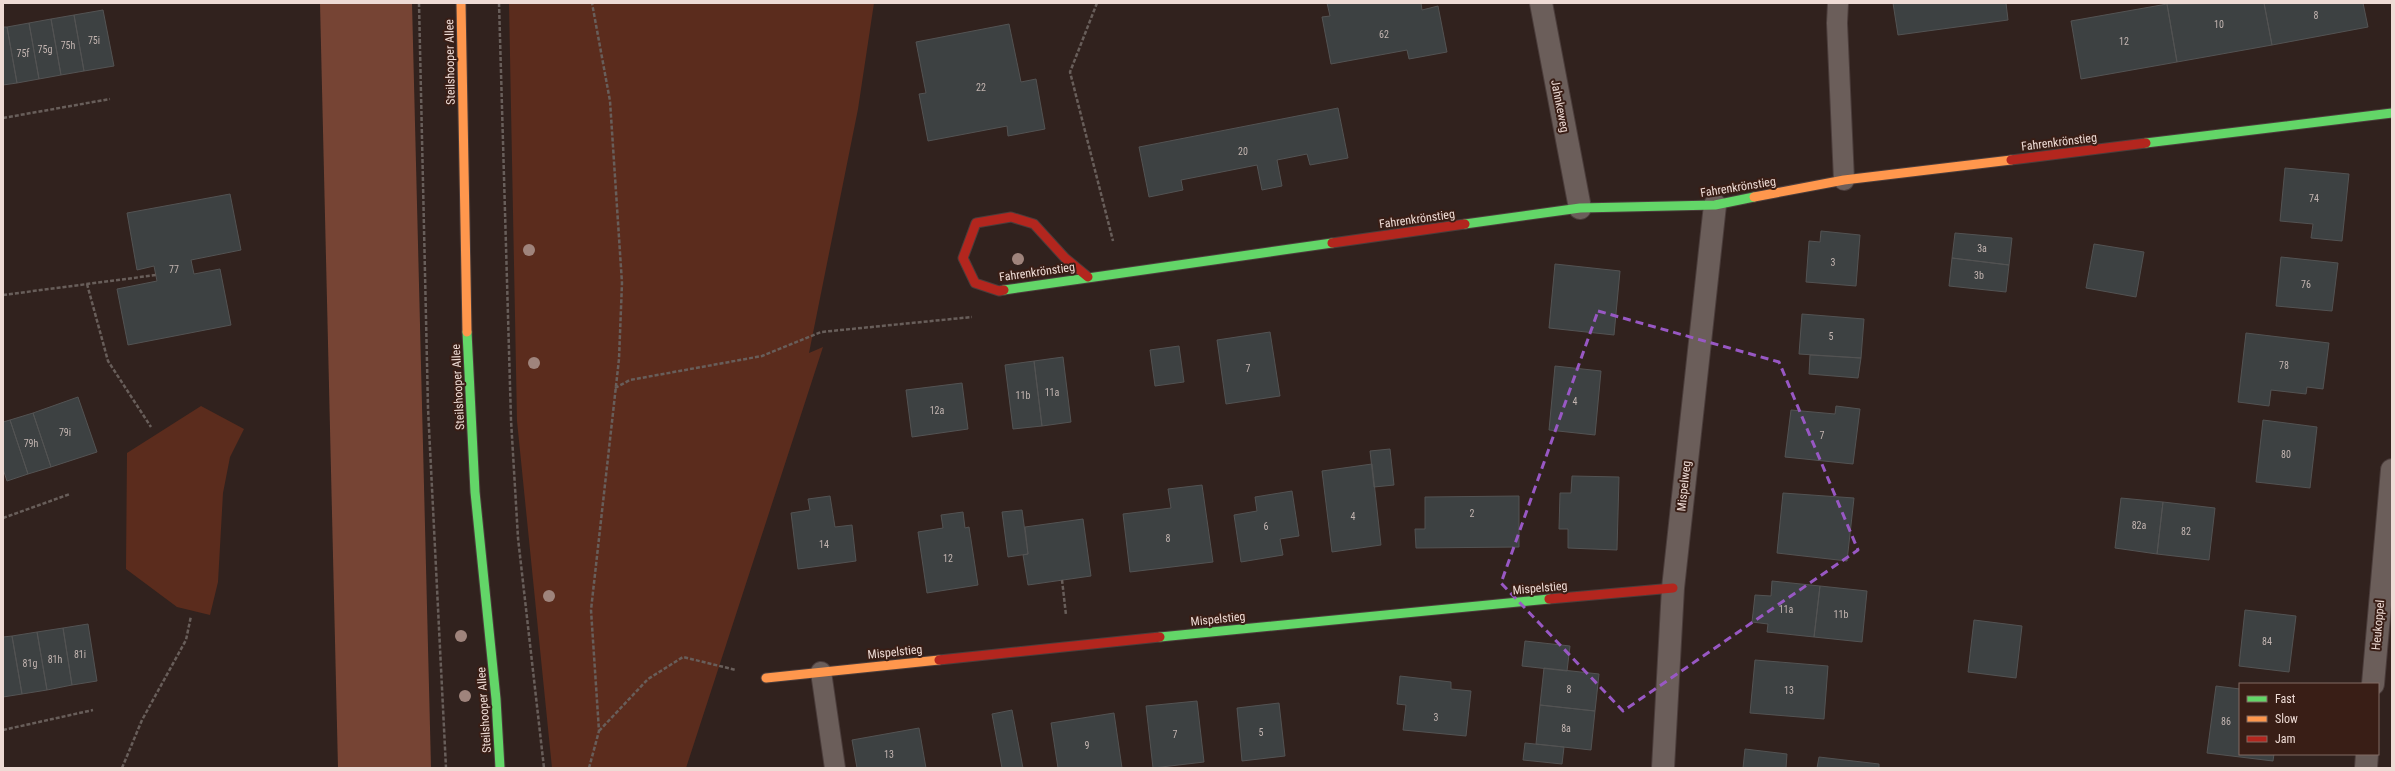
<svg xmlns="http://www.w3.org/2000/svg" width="2395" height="771" viewBox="0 0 2395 771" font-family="'Roboto Condensed',sans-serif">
<rect width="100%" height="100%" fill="#31221e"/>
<!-- green -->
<path fill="#5b2c1d" d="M509,3H874L858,109L809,353L823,347L686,768H552L517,421Z
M201,406L244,429L230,457L223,493L218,582L210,615L177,607L126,569L127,453Z"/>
<!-- forest -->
<path fill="#764434" d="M320,3H412L431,768H338Z"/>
<!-- building -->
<path fill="#3d4142" stroke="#535353" d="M1327,3H1421L1422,10L1438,6L1447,52L1409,59L1407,50L1331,64L1322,17L1330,16Z
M1893,3H2006L2008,20L1898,35Z
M2264,3L2272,45L2177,62L2167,4Z
M2264,3H2363L2368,27L2272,45Z
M2167,4L2177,62L2081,79L2071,21Z
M103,10L114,66L84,71L74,15Z
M74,15L84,71L61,75L51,19Z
M51,19L61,75L39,79L29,23Z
M29,23L39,79L17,83L7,27Z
M1009,24L1021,82L1036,79L1045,129L1008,136L1007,126L928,141L919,94L926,93L916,42Z
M3,27H7L17,83L3,85Z
M1338,108L1348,158L1310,165L1307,154L1277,160L1282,186L1262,190L1257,165L1181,180L1183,190L1149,197L1139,147Z
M2285,168L2349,174L2342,241L2311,238L2313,224L2280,221Z
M230,194L241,250L191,260L194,274L220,269L231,325L128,345L117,289L157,281L154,266L137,270L127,213Z
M1821,231L1860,235L1856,286L1806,282L1809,241L1820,242Z
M1955,233L2012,238L2009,265L1952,258Z
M2094,244L2144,252L2136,297L2086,288Z
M2281,257L2338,263L2332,311L2276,306Z
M1952,258L2009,265L2006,292L1949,286Z
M1555,264L1620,271L1614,335L1549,328Z
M1802,314L1864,319L1861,358L1799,354Z
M1270,332L1280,396L1226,404L1217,340Z
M2246,333L2329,343L2323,389L2307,387L2306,394L2271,390L2269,406L2238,402Z
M1179,346L1184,382L1155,386L1150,350Z
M1810,355L1861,358L1858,378L1809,374Z
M1063,357L1071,422L1042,426L1034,361Z
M1034,361L1042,426L1013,429L1005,365Z
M1555,366L1601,371L1595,435L1549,430Z
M962,383L968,429L912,437L906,390Z
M78,397L97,452L51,467L33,413Z
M1836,406L1860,409L1853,464L1785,457L1791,410L1835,414Z
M33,413L51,467L28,474L10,420Z
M10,420L28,474L7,481L3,469V422Z
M2263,420L2317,427L2310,488L2256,482Z
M1390,449L1394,485L1374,487L1370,451Z
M1372,464L1381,545L1332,552L1322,471Z
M1572,476L1619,477L1617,550L1568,548V529H1559L1560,493H1571Z
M1202,485L1213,562L1130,572L1123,514L1171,508L1168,489Z
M1292,491L1299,536L1280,539L1283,555L1241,562L1234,515L1257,511L1255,497Z
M1783,493L1854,498L1847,561L1777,553Z
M830,496L835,527L852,525L856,561L798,569L791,513L810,510L808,499Z
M1519,496V547L1416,548L1415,529H1425V497Z
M2121,498L2163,502L2157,554L2115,548Z
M2163,502L2215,508L2209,560L2157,554Z
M1022,510L1028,554L1008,557L1002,512Z
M963,512L965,528L969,527L978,585L927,593L918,532L943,528L941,515Z
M1083,519L1091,576L1028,585L1023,555L1028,554L1025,527Z
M1772,581L1820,586L1814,637L1767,632L1768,624L1752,622L1755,595L1771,596Z
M1820,586L1867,591L1862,642L1814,637Z
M2245,610L2296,616L2289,672L2239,666Z
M1974,620L2022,626L2016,678L1968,672Z
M88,624L97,681L72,685L63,628Z
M63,628L72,685L47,690L37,632Z
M37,632L47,690L22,694L12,636Z
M12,636L22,694L3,697V637Z
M1525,641L1570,646L1567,671L1522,666Z
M1755,660L1828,666L1824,719L1750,713Z
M1544,668L1599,674L1595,711L1540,705Z
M1400,676L1451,682V689L1471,691L1466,736L1403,730L1406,705L1397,704Z
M2216,686L2240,689V754H2274L2273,761L2207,753Z
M1197,701L1204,762L1153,768L1146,706Z
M1279,703L1285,756L1242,761L1237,708Z
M1540,705L1595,711L1591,750L1536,744Z
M1012,710L1023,768H1002L992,714Z
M1114,713L1122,768H1058L1051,723Z
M919,728L926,768H857L852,740Z
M1525,743L1564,747L1562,764L1523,760Z
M1745,749L1787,754L1786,768H1743Z
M1819,757L1879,764V768H1817Z"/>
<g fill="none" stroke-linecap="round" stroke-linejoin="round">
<defs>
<path id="lane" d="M1838,3L1837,23L1844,180
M821,672L835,768"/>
<path id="street" d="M1541,3L1580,208
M2373,684L2392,470
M1663,768L1673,588L1715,205
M2366,768L2367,754"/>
<path id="fast" d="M2146,143L2392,113
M1465,224L1580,208L1715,205L1754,197
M1004,290L1332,243
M467,332L475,492L496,699L500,768
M1160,637L1549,599"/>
<path id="slow" d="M461,3L467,332
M1754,197L1844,180L2011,160
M766,678L939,660"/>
<path id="jam" d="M2011,160L2146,143
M1332,243L1465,224
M1004,290L999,291L975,283L963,258L976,223L1011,217L1034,224L1065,258L1088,277
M1549,599L1673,588
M939,660L1160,637"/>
</defs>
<!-- lane casing -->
<use href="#lane" stroke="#4b3d3b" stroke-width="22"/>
<!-- street casing -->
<use href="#street" stroke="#4b3d3b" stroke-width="24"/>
<!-- fast casing -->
<use href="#fast" stroke="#4b3d3b" stroke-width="11"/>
<!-- slow casing -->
<use href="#slow" stroke="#4b3d3b" stroke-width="11"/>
<!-- jam casing -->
<use href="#jam" stroke="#4b3d3b" stroke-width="11"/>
<!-- path -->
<path stroke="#685e5a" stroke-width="2.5" stroke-dasharray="4 2" stroke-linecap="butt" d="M419,3L428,408L446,768
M499,3L511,420L518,538L544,768
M1097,3L1070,72L1113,241
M3,118L110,99
M87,284L108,361L151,427
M3,295L156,275
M615,388L630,380L762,356L821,332L972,317
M3,518L70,494
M1062,580L1066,615
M3,730L93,710
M599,731L648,679L683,657L736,670
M122,768L142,720L186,640L191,616
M589,768L599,731L591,610L619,359L622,283L610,101L592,3"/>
<!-- lane -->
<use href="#lane" stroke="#6b5e5a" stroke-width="20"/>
<!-- street -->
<use href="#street" stroke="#6b5e5a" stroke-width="22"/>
<!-- fast -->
<use href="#fast" stroke="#63d668" stroke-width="9"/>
<!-- slow -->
<use href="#slow" stroke="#ff974d" stroke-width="9"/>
<!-- jam -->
<use href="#jam" stroke="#b3261e" stroke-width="9"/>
</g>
<!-- trees -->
<g fill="#9f847c">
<circle cx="529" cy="250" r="6"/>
<circle cx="1018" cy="259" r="6"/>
<circle cx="534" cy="363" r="6"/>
<circle cx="549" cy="596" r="6"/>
<circle cx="461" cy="636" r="6"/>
<circle cx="465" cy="696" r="6"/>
</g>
<!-- marked area -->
<path fill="none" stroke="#9858c4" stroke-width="3" stroke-dasharray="8 5" stroke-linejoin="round" d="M1598,311L1779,362L1858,550L1623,711L1501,583Z"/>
<g text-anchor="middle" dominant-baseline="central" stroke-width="4" stroke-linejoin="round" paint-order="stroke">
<!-- number labels -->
<g font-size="10" fill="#c2b4b0">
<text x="2316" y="15">8</text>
<text x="2219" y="24">10</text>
<text x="1384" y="34">62</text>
<text x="94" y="40">75i</text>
<text x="2124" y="41">12</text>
<text x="68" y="45">75h</text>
<text x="45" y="49">75g</text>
<text x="23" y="53">75f</text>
<text x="981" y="87">22</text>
<text x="1243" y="151">20</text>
<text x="2314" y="198">74</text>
<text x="1982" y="248">3a</text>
<text x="1833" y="262">3</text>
<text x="174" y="269">77</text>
<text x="1979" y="275">3b</text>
<text x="2306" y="284">76</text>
<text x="1831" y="336">5</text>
<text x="2284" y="365">78</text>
<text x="1248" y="368">7</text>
<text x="1052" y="392">11a</text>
<text x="1023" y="395">11b</text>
<text x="1575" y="401">4</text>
<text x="937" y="410">12a</text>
<text x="65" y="432">79i</text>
<text x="1822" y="435">7</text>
<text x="31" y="443">79h</text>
<text x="2286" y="454">80</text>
<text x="1472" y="513">2</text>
<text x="1353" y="516">4</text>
<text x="2139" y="525">82a</text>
<text x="1266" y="526">6</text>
<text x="2186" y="531">82</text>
<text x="1168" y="538">8</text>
<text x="824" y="544">14</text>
<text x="948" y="558">12</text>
<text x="1786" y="609">11a</text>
<text x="1841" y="614">11b</text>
<text x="2267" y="641">84</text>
<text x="80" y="654">81i</text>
<text x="55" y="659">81h</text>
<text x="30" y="663">81g</text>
<text x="1569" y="689">8</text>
<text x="1789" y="690">13</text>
<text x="1436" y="717">3</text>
<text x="2226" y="721">86</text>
<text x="1566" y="728">8a</text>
<text x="1261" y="732">5</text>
<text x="1175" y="734">7</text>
<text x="1087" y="745">9</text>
<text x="889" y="754">13</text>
</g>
<!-- street labels -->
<g font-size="12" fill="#eedbd5" stroke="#391e16">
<text transform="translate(450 62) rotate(-91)">Steilshooper Allee</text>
<text transform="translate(1560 106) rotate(79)">Jahnkeweg</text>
<text transform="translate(2059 142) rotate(-7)">Fahrenkrönstieg</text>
<text transform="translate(1738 187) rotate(-9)">Fahrenkrönstieg</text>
<text transform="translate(1417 219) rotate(-8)">Fahrenkrönstieg</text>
<text transform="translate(1037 272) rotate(-8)">Fahrenkrönstieg</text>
<text transform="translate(458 387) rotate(-93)">Steilshooper Allee</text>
<text transform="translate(1684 486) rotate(-84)">Mispelweg</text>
<text transform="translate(1540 588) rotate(-5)">Mispelstieg</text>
<text transform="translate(1218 619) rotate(-6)">Mispelstieg</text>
<text transform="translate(2378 625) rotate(-85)">Heukoppel</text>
<text transform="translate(895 652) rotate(-6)">Mispelstieg</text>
<text transform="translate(484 710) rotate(-94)">Steilshooper Allee</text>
</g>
</g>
<!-- border -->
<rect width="2395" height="771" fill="none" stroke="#eedbd5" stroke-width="8"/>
<!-- legend -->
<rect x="2239" y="683" width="140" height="72" fill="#391e16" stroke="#816a62"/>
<rect x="2247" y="696" width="20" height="6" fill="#63d668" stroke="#816a62"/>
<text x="2275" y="703" font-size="12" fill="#eedbd5">Fast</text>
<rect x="2247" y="716" width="20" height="6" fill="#ff974d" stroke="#816a62"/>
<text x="2275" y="723" font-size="12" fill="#eedbd5">Slow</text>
<rect x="2247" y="736" width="20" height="6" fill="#b3261e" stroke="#816a62"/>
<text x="2275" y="743" font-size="12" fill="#eedbd5">Jam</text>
</svg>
